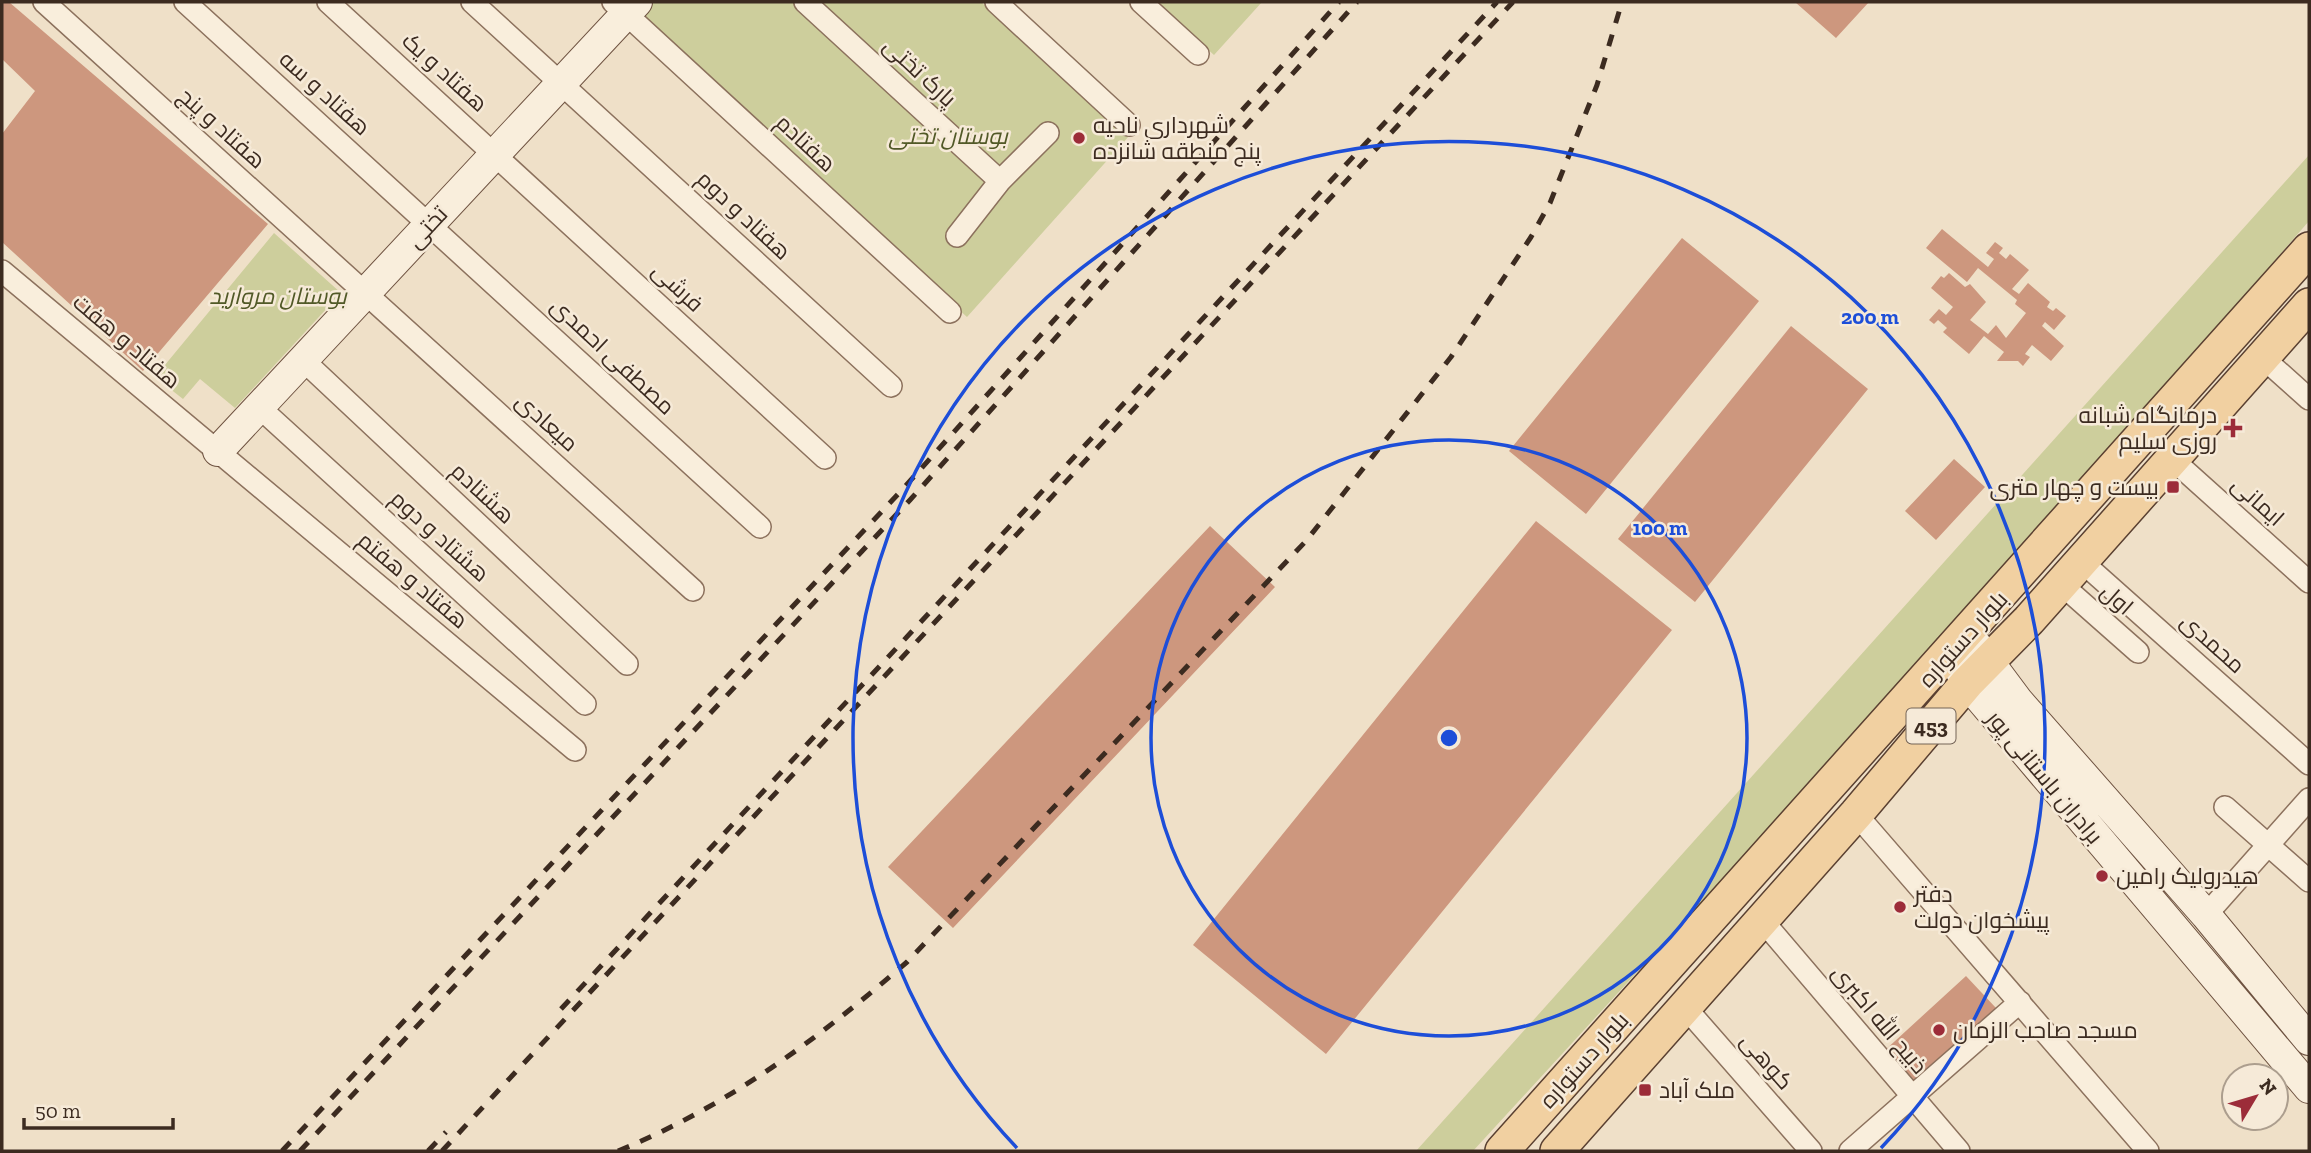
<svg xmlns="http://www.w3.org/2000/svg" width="2311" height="1153" viewBox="0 0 2311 1153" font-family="'Zilla Slab',Cairo,serif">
<rect width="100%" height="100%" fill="#efe0c8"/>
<!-- green -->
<path fill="#cdce9c" d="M617,2H981L1129,136L967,317Z
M1156,2H1262L1214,55Z
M2309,155V221L2027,547L1473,1151H1416Z
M274,233L341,293L235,408L200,379L183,399L155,377Z"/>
<!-- building -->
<path fill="#cd977e" d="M2,2H9L268,224L143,371L2,242V134L35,91L2,59Z
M1795,2H1869L1836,38Z
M1942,229L1988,267L1994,259L1986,253L1995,242L2003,248L1999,253L2006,259L2010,254L2029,270L2012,289L2019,294L2028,283L2050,302L2047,307L2053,311L2056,308L2066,316L2054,330L2045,322L2042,326L2064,346L2051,361L2032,345L2025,354L2030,357L2023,366L2018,361H1997L2004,352L1984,336L1969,354L1943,332L1947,328L1938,320L1934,324L1929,320L1939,309L1946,315L1953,307L1931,288L1941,276L1944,278L1949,273L1965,287L1970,284L1986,302L1970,320L1988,334L1996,325L2006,338L2026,313L2015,304L2017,300L1978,268L1967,282L1926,248Z
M1682,238L1759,301L1586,514L1509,451Z
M1791,326L1868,389L1695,602L1618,539Z
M1954,459L1985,487L1936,540L1905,511Z
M1536,521L1672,630L1326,1054L1193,945Z
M1210,526L1275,587L953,928L888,867Z
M1966,976L1996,1008L1912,1085L1883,1052Z"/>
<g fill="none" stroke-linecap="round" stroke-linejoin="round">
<defs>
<path id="street" d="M44,2L693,590
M185,2L760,527
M328,2L825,458
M472,2L891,386
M613,2L950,312
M805,2L1000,181
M996,2L1129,125
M1141,2L1198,54
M957,236L1000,181L1048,133
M2,271L575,750
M2262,357L2309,399
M303,360L627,664
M259,407L585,704
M2172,459L2309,582
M2081,561L2309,764
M2061,584L2138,652
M2225,807L2309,881
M1856,814L2148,1151
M2206,915L2309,799
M1762,920L1959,1151
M1684,1006L1811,1151
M1850,1151L2020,1002"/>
<path id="secondary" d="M218,451L637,2
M1968,634L2018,701L2206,915L2309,1040
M1956,663L1967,683L2309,1088"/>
<path id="primary" d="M1502,1151L2309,249
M1557,1151L1856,814L1967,683L2029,620L2309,305"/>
</defs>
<!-- street casing -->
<use href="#street" stroke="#8c715d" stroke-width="24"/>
<!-- secondary casing -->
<use href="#secondary" stroke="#6e5240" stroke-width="32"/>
<!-- primary casing -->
<use href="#primary" stroke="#5a4031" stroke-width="36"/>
<!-- street -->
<use href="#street" stroke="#f9eedc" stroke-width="21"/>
<!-- secondary -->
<use href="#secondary" stroke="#f9eedc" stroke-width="30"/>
<!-- primary -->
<use href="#primary" stroke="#f1d0a1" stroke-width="33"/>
<!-- rail -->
<path stroke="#3c2b20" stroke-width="5" stroke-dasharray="12 12" stroke-linecap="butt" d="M561,1009L1497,2
M282,1151L901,491L1339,2
M300,1151L910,500L1357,2
M428,1151L446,1132
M442,1151L1513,2
M618,1151C728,1106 818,1039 907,962L1306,541L1451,357L1531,237L1550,203L1597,85L1622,2"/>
</g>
<!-- distance rings -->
<g fill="none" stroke="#1d4ed8" stroke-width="3.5">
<circle cx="1449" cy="738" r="298"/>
<path d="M1017 1148A596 596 0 1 1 1881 1148"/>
</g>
<!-- markers -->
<g fill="#9c2c39" stroke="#f6ead8" stroke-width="2.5">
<circle cx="1079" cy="138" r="7"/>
<path d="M2229.5 417.5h7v7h7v7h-7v7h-7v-7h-7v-7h7z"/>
<rect x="2166" y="480" width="14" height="14" rx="3.5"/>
<circle cx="2102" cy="876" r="7"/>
<circle cx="1900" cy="907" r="7"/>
<circle cx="1939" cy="1030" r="7"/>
<rect x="1638" y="1083" width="14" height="14" rx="3.5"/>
</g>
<g text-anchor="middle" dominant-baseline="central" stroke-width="5" stroke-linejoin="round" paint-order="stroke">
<!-- shield labels -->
<rect fill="#f6ead8" stroke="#746457" stroke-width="2" x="1906.5" y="708.5" width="49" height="35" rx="5"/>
<g font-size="21" font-weight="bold" fill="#3c2b20">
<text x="1931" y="726">453</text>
</g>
<!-- street labels -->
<g font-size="23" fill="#3c2b20" stroke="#f6ead8">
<text transform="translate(445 72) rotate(42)">هفتاد و یک</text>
<text transform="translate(920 72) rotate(43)">پارک تختی</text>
<text transform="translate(325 93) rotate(42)">هفتاد و سه</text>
<text transform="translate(222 128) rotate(42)">هفتاد و پنج</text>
<text transform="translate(806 143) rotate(43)">هفتادم</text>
<text transform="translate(744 215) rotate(43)">هفتاد و دوم</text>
<text transform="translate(427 227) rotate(-47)">تختی</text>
<text transform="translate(678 287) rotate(43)">فرشی</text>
<text transform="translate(127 341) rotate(40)">هفتاد و هفت</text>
<text transform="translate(613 356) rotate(43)">مصطفی احمدی</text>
<text transform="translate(547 422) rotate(42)">میعادی</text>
<text transform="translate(483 493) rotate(43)">هشتادم</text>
<text transform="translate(2258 501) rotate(42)">ایمانی</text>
<text transform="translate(440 536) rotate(42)">هشتاد و دوم</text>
<text transform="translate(413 580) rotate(40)">هفتاد و هفتم</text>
<text transform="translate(2117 599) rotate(41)">اول</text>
<text transform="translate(1963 639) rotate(-48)">بلوار دستواره</text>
<text transform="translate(2213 643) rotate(42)">محمدی</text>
<text transform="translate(2045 777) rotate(50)">برادران باستانی پور</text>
<text transform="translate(1880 1019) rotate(50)">ذبیح الله اکبری</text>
<text transform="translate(1584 1060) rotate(-48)">بلوار دستواره</text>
<text transform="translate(1767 1061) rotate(49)">کوهی</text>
</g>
<!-- poi labels -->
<g font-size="23" fill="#3c2b20" stroke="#f6ead8" text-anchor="start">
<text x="1093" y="125">شهرداری ناحیه<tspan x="1093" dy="26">پنج منطقه شانزده</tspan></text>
<text x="2217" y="415" text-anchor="end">درمانگاه شبانه<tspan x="2217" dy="26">روزی سلیم</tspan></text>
<text x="2159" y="487" text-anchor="end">بیست و چهار متری</text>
<text x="2116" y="876">هیدرولیک رامین</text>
<text x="1914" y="894">دفتر<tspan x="1914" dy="26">پیشخوان دولت</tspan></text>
<text x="1953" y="1030">مسجد صاحب الزمان</text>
<text x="1659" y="1090">ملک آباد</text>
</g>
<!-- park labels -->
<g font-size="23" font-style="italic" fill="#515927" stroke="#f6ead8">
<text x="948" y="136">بوستان تختی</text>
<text x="278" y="296">بوستان مروارید</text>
</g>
</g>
<circle cx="1449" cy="738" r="10" fill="#1d4ed8" stroke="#f6ead8" stroke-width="3.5"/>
<g font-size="21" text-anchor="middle" font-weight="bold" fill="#1d4ed8" stroke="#f6ead8" stroke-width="5" stroke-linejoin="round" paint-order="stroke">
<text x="1870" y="324">200 m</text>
<text x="1660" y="535">100 m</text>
</g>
<!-- border -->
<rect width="2311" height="1153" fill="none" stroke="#3c2b20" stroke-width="7"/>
<!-- north arrow -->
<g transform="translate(2255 1097) rotate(52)"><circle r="33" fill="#f6ead8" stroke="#ac9e8e" stroke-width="2"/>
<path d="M0-5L12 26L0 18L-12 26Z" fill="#9c2c39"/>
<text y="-10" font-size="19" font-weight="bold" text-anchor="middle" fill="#3c2b20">N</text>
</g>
<!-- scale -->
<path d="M24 1118v10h149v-10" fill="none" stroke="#3c2b20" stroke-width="3.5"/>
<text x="35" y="1118" font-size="21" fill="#3c2b20" stroke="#f6ead8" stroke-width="5" paint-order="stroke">50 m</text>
</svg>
